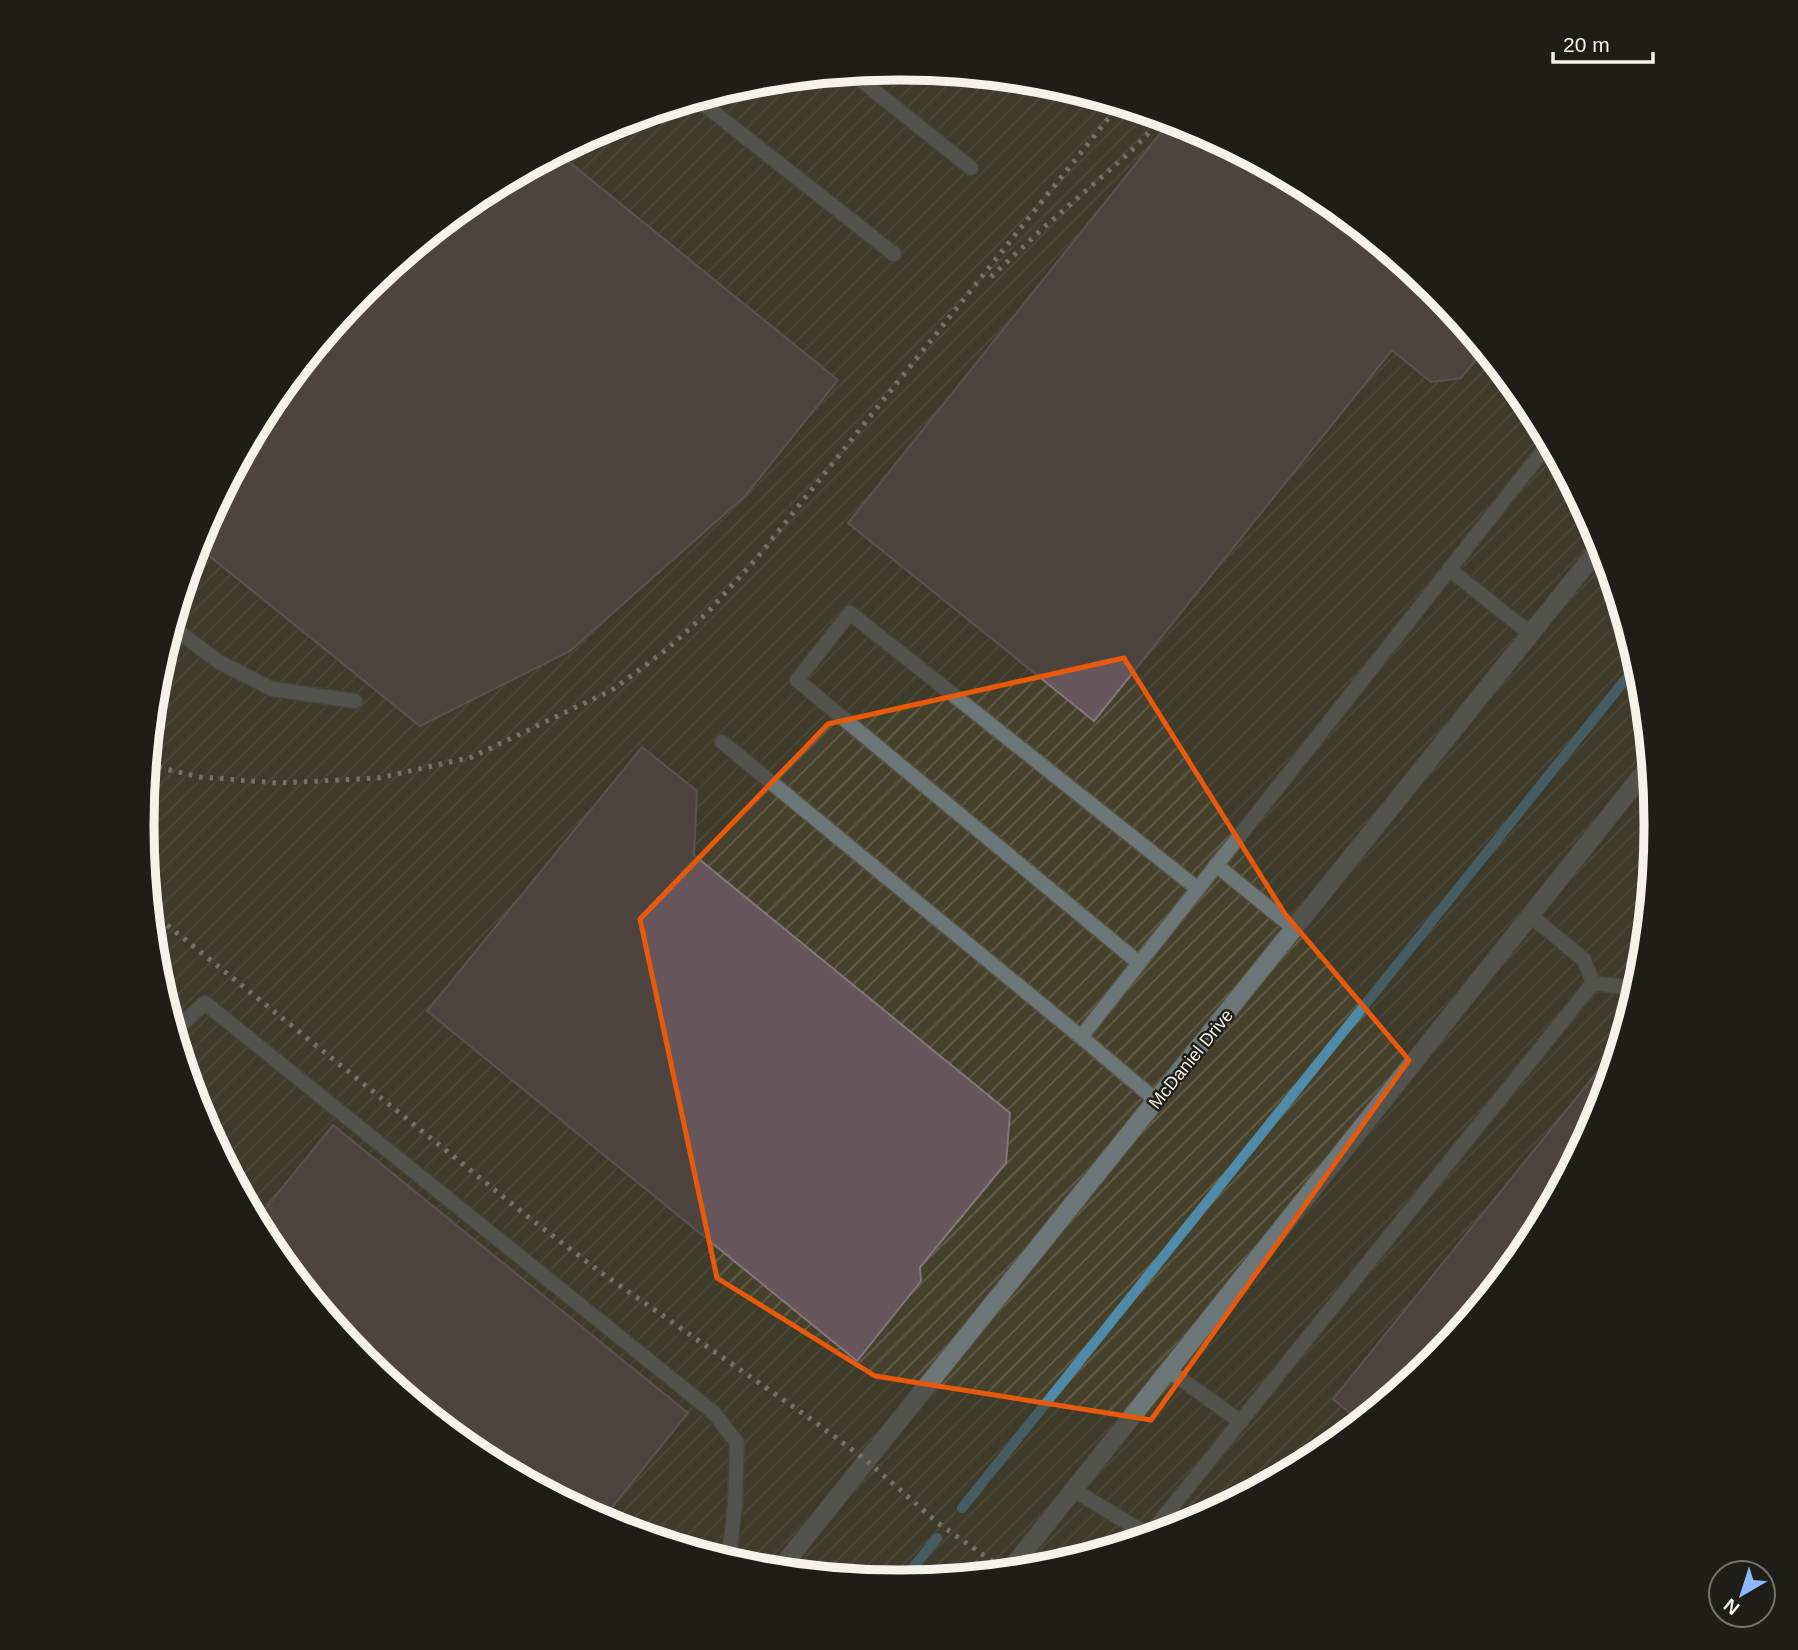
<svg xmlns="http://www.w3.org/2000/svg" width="1798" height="1650" viewBox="0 0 1798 1650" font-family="Helvetica,sans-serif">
<defs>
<pattern id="industrial-furrows" width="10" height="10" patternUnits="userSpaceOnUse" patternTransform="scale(1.75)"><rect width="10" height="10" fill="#46412d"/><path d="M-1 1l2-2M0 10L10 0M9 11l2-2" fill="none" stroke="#615d4b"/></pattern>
</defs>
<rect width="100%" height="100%" fill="#3a3628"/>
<!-- industrial -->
<path fill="url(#industrial-furrows)" d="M145 825a754 754 0 1 1 1508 0a754 754 0 1 1-1508 0Z"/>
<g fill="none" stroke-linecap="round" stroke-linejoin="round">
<!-- stream -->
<path stroke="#508aa8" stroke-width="10" d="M962,1508L1637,665
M902,1581L937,1538"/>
</g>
<!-- building -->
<path fill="#66565c" stroke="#85747a" stroke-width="2" d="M1171,120L1189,126L1320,196L1434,290L1484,350L1461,378L1431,382L1392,350L1094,721L848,523Z
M558,153L838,380L745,496L570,651L420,726L197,546L200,535L270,404L364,290L479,196Z
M642,747L697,791L694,855L1010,1113L1006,1163L920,1267L921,1281L857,1361L427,1011Z
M1619,1045L1598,1115L1528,1246L1434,1360L1360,1421L1333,1399Z
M333,1125L688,1413L602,1520L478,1454L364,1360L270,1245L256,1220Z"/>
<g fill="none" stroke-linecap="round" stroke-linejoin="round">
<defs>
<path id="service" d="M852,73L971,168
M697,99L894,254
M1591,559L1610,573
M1449,569L1532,635
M172,627L219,662L272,689L355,701
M722,742L1081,1037
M1216,865L1295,929
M1139,963L797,680L850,613L1198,889
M1593,983L1624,987L1636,992
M174,1031L205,1003L714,1413L737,1443L735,1504L729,1557L736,1563
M1157,1101L1081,1037L1549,443
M1168,1370L1241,1422
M1072,1489L1133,1526L1153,1535
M1150,1534L1593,983L1584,960L1530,915"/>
<path id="minor" d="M779,1570L1601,546
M1009,1571L1650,765"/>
</defs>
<!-- service casing -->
<use href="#service" stroke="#585447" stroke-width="17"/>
<!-- minor casing -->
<use href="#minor" stroke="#585447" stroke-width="20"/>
<!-- service -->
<use href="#service" stroke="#6e7778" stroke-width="14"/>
<!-- minor -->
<use href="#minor" stroke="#6e7778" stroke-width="18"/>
<!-- rail -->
<path stroke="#bdbab0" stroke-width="5" stroke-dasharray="3.5 7" stroke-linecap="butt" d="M991,277L1042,229L1128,154L1163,118
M148,765L200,777L277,783L379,778L472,757L612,690L666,650L708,612L757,558L1119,105
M151,912L532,1220L599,1271L815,1422L867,1461L938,1523L1006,1571"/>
</g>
<!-- marked area -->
<path d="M0 0H1798V1650H0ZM1124,658L1285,914L1409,1060L1151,1420L875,1376L717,1278L640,919L828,724Z" fill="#3a3628" fill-opacity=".55" fill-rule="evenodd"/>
<path fill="none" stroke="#e8590c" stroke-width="5" stroke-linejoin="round" d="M1124,658L1285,914L1409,1060L1151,1420L875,1376L717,1278L640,919L828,724Z"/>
<g text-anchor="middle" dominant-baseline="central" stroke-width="5" stroke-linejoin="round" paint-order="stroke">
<!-- street labels -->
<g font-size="18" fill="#f4f2e9" stroke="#1f1d17">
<text transform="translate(1191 1059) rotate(-51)">McDaniel Drive</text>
</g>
</g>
<!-- crop -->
<path d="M0 0H1798V1650H0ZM898 80H900A744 744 0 0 1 1644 824V826A744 744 0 0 1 900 1570H898A744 744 0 0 1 154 826V824A744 744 0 0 1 898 80Z" fill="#1f1d17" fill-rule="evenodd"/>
<path fill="none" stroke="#f4f2e9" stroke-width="9" d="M898 80H900A744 744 0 0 1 1644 824V826A744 744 0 0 1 900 1570H898A744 744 0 0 1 154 826V824A744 744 0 0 1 898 80Z"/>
<!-- north arrow -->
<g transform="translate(1742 1594) rotate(219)"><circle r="33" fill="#1f1d17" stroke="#74726b" stroke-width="2"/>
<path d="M0-5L12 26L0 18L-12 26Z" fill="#8db9fc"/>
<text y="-10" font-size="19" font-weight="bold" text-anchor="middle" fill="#f4f2e9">N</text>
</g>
<!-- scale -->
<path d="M1553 52v10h100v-10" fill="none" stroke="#f4f2e9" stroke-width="3.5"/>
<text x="1563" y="52" font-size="21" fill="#f4f2e9" stroke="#1f1d17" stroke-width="5" paint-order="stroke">20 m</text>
</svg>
